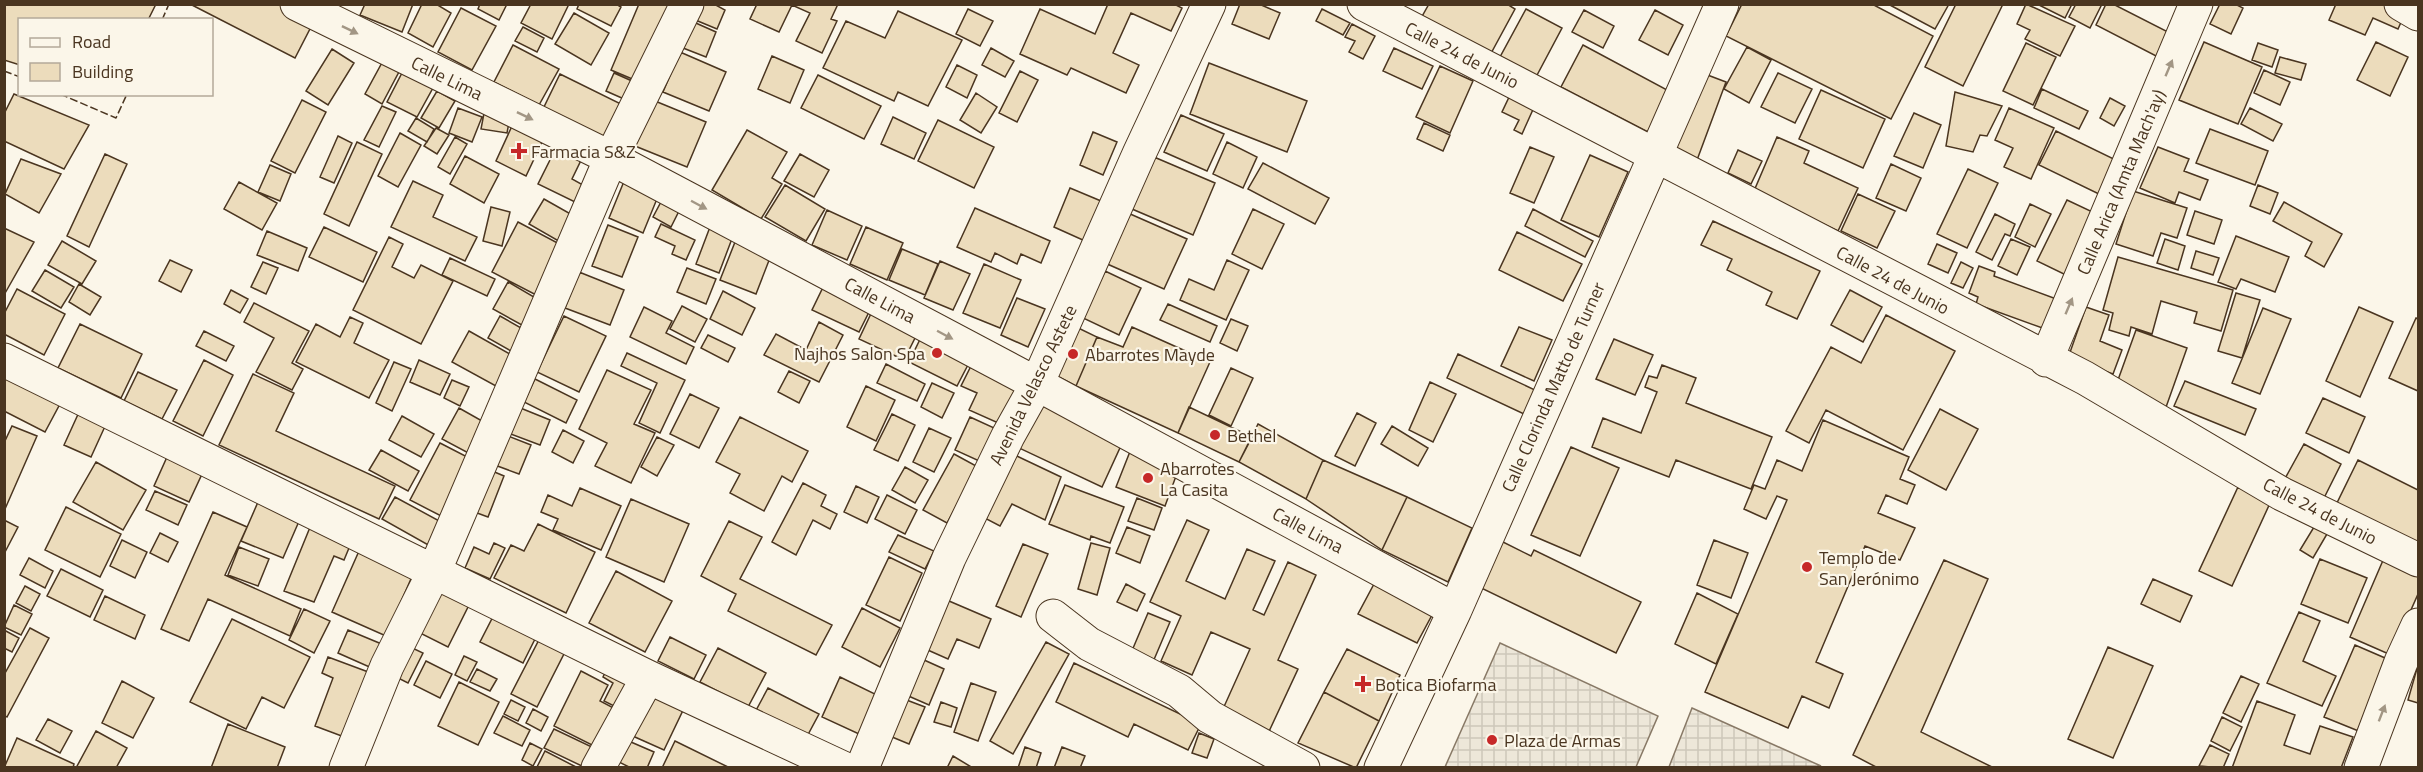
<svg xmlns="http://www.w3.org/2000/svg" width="2423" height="772" viewBox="0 0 2423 772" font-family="'Titillium Web',sans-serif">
<defs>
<pattern id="plaza-grid" width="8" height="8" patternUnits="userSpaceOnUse" patternTransform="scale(1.5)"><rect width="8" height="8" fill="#ede7d9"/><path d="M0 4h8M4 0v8" fill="none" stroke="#cdc7ba"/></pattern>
</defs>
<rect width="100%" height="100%" fill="#fbf6e9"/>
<!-- plaza -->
<path fill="url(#plaza-grid)" stroke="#887966" stroke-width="1.5" d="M1500,643L1658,716L1636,767H1445Z
M1692,708L1821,766L1669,767Z"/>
<!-- building -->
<path fill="#ecdcbc" stroke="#4a3520" stroke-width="1.5" d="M4,4H156L148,20H20V65L4,60Z
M190,4H280L314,21L295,58Z
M365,4H413L402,32L360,15Z
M422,4H436L451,13L433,47L408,33Z
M480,4H507L499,20L478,9Z
M531,4H569L552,39L521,23Z
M579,4H616L621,7L611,26L577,9Z
M639,4H670L637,81L611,70Z
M699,4H714L725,10L717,29L693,19Z
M757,4H838L831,19L837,21L822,53L796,41L810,13L792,5L779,32L750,19Z
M1108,4H1174L1182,8L1171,31L1131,13L1113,53L1139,65L1126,93L1071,68L1067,75L1020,54L1040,9L1095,34Z
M1240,4H1259L1280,13L1269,39L1232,24Z
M1429,4H1507L1515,9L1489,57L1420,20Z
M1742,4H1872L1933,36L1891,119L1726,36Z
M1888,4H1949L1935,29Z
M1956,4H2003L1963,86L1925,67Z
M2026,4L2075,26L2060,56L2025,39L2030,30L2017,24Z
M2037,4H2072L2065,18Z
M2076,4H2102L2090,28L2069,17Z
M2106,4H2113L2170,33L2158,57L2096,25Z
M2220,4H2235L2243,8L2231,34L2210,24Z
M2336,4H2390L2406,11L2398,29L2373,18L2365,35L2329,20Z
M461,8L496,26L472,70L438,52Z
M968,9L993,21L980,46L956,34Z
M1322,9L1350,23L1343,35L1316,21Z
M1526,9L1562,28L1536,77L1500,57Z
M1584,10L1614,26L1603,48L1572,32Z
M1655,10L1683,25L1668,55L1639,40Z
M898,11L962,40L928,106L898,92L894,101L823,68L846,21L885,38Z
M574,13L609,33L591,65L555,44Z
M689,20L716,32L706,57L678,46Z
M1352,24L1375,36L1363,59L1349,52L1355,41L1345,37Z
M523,27L544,38L537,52L515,41Z
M2204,42L2262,67L2238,124L2179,100Z
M2376,42L2408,57L2390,96L2357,80Z
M2026,43L2056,57L2033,105L2003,91Z
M2258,43L2278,50L2272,67L2252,60Z
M513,45L559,69L539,105L494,82Z
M1583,45L1669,91L1648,132L1561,87Z
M1747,47L1771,60L1749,103L1724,89Z
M991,48L1014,61L1005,77L982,65Z
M1394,48L1433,66L1422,89L1383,71Z
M332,49L354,63L328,105L306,91Z
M680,52L726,72L709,111L663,92Z
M772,56L804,70L790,103L758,89Z
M2280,57L2306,64L2301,80L2275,73Z
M384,59L401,68L382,104L365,94Z
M1209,63L1307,101L1287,152L1190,114Z
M957,65L977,75L967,98L946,87Z
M1440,66L1473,81L1450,133L1416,117Z
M2264,70L2290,82L2280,105L2254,93Z
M403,71L434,86L417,117L387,102Z
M1020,71L1038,80L1017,122L999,113Z
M1697,71L1726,82L1697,160L1668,150Z
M614,73L632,81L624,99L606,91Z
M1778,73L1812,89L1795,123L1761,107Z
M560,74L627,107L609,142L543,109Z
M818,75L881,106L864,139L801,108Z
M2042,89L2088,111L2079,129L2034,108Z
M1821,90L1885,119L1863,168L1799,139Z
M437,91L455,101L439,128L421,118Z
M1955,92L2002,106L1987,136L1980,135L1973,152L1946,146Z
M976,93L997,107L981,133L960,120Z
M1511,93L1535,105L1522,134L1514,130L1519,120L1502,112Z
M14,94L89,125L64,169L4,141V114Z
M2110,98L2125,106L2114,126L2100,118Z
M302,100L326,112L295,173L271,161Z
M655,101L706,122L687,167L635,146Z
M382,106L396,112L379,147L364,140Z
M458,108L482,117L472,142L449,133Z
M485,108L511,112L507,133L481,129Z
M2009,108L2054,128L2031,179L2004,167L2013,148L1995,140Z
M2250,108L2282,124L2273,141L2241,124Z
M1914,113L1941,125L1923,168L1894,156Z
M1181,115L1224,134L1207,171L1164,152Z
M893,117L926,133L914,159L881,144Z
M416,118L434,129L427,142L408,131Z
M938,120L994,147L974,188L918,161Z
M1424,123L1450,135L1443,151L1417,139Z
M512,126L543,140L526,176L496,161Z
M436,128L449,135L437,154L424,146Z
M2210,129L2268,151L2255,185L2196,163Z
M747,130L787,152L772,178L782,184L761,219L712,190Z
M2056,131L2120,162L2103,196L2039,165Z
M1093,132L1117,142L1103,175L1080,165Z
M400,133L421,145L398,187L378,176Z
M338,136L352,143L334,183L320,177Z
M455,137L467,144L450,174L438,167Z
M1777,137L1809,151L1804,163L1858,188L1838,231L1754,191Z
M560,140L585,152L572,179L583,185L575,202L538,184Z
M357,142L382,154L349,226L324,214Z
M1227,142L1257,157L1243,188L1213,174Z
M1530,147L1554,157L1534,203L1510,193Z
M2158,147L2189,159L2184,171L2208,180L2200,200L2179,192L2175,203L2140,188Z
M1738,150L1762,161L1751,184L1728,173Z
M105,154L127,164L89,247L67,236Z
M800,154L829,170L814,197L784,181Z
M1590,155L1628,172L1599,237L1561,220Z
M465,156L499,174L484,203L450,184Z
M1154,157L1215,183L1193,235L1132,209Z
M21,159L61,174L39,213L5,194Z
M1263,163L1329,198L1315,224L1248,189Z
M1891,164L1921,178L1906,211L1876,198Z
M270,165L291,174L280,201L258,192Z
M1968,169L1998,183L1967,248L1937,234Z
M627,174L661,189L643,233L609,218Z
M413,181L443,195L433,217L477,237L465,261L391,227Z
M239,182L277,203L262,230L224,209Z
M785,185L825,209L806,241L765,217Z
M2258,185L2278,193L2270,214L2250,206Z
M1070,188L1101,201L1085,241L1054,227Z
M2133,191L2187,208L2177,238L2161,233L2153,256L2116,244Z
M1858,194L1895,211L1877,248L1841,231Z
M544,199L583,221L569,247L529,224Z
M662,200L680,209L671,227L653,217Z
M2067,200L2099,215L2068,276L2037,261Z
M2284,202L2342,234L2324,267L2305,256L2312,242L2273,221Z
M2030,204L2051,214L2035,247L2015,237Z
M491,207L510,212L502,246L483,241Z
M975,208L1050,241L1041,263L1021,254L1017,264L995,253L991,262L957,247Z
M1253,209L1284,224L1262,269L1232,254Z
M1533,209L1593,241L1585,257L1525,226Z
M827,210L862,226L847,260L812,245Z
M2195,211L2222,220L2214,244L2187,235Z
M1128,213L1187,239L1164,289L1105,263Z
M1995,214L2015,224L2010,236L2005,234L1992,260L1976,252Z
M1713,221L1820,271L1797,319L1766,305L1772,292L1727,270L1732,259L1701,245Z
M518,222L567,248L540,297L492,272Z
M661,224L695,240L686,260L672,254L675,246L655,237Z
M608,225L638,237L622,277L592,266Z
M324,227L377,252L363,282L309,257Z
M710,227L733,236L719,273L696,264Z
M866,227L903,243L887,280L850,264Z
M4,228L34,242L4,295Z
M267,231L307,248L298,271L257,255Z
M1517,232L1582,264L1563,301L1499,270Z
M2236,236L2289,257L2275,292L2241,279L2236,289L2218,282Z
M389,237L403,244L392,267L414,278L421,265L453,281L421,344L353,310Z
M737,237L773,250L756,294L720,280Z
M2011,239L2030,247L2017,275L1998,266Z
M2165,239L2185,246L2178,270L2157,263Z
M62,241L96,261L82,284L48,265Z
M1937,244L1957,253L1948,273L1928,264Z
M902,249L938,264L925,295L889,280Z
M2196,251L2219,258L2213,275L2191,268Z
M2118,257L2233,290L2221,331L2194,323L2197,312L2161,301L2152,334L2131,327L2129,336L2109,330L2113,313L2103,310Z
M450,258L495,279L487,296L442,275Z
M170,260L192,270L181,292L159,281Z
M1227,260L1249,270L1226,320L1180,300L1189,279L1214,290Z
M940,261L970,274L953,310L924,298Z
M263,262L278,268L266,294L251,287Z
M1961,262L1973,268L1963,288L1951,283Z
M984,264L1021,280L1000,328L963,313Z
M1979,266L1995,272L1994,276L2059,300L2048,330L1976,304L1978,297L1969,293Z
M687,268L716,279L706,304L677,292Z
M45,270L74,287L61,308L32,291Z
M1105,271L1141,288L1119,335L1083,318Z
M579,272L624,290L610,325L565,308Z
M828,277L875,300L859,332L812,310Z
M508,282L546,304L531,330L493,309Z
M79,284L101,297L90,315L69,302Z
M17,289L65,314L44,355L4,334V314Z
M231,290L248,299L240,313L224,304Z
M1850,290L1882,307L1863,342L1831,325Z
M723,291L755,308L742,335L710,319Z
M2236,293L2260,300L2242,358L2218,351Z
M1017,298L1045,309L1028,347L1001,335Z
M254,303L309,331L292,363L303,369L292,390L256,372L274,338L244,322Z
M876,303L921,326L904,360L859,339Z
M1168,304L1217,326L1210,342L1160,320Z
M682,306L707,319L695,342L670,329Z
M644,307L672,321L666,333L694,347L686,364L630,337Z
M2086,307L2109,315L2100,341L2122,350L2113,374L2068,358Z
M2359,307L2393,322L2360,397L2326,381Z
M2263,308L2291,319L2260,394L2232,383Z
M1886,315L1955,351L1903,450L1826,410L1809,443L1786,431L1831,347L1861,363Z
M500,316L530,333L518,355L488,338Z
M564,316L606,336L579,392L537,372Z
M350,317L363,323L354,343L389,360L369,398L296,362L316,324L340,337Z
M2416,318L2418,319V391L2389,378Z
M1231,319L1248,326L1237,351L1220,343Z
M819,322L843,335L819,382L764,355L776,334L806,350Z
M80,324L142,354L121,398L58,368Z
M1070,324L1097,337L1076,386L1049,372Z
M926,327L971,359L957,386L909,362Z
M1132,327L1210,362L1178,433L1076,386L1097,337L1123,347Z
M1519,327L1552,340L1534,381L1501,366Z
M2136,330L2187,348L2165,410L2114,391Z
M204,331L234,346L226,361L196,346Z
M469,331L522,361L505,391L452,362Z
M708,335L735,348L728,362L701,348Z
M1614,339L1653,355L1635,395L1596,379Z
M627,353L685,380L660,433L639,423L657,383L621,366Z
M1458,354L1535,390L1524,414L1447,378Z
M204,360L233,375L203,436L173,421Z
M419,360L450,374L440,395L410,382Z
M974,360L1025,384L1005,426L969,410L977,393L961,386Z
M394,362L411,369L392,411L376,403Z
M886,364L925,384L917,401L877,383Z
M1662,365L1696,378L1686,403L1772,437L1751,489L1676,460L1669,477L1592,447L1603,418L1641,433L1657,392L1645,387L1649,376L1657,378Z
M1231,368L1253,378L1231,426L1209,415Z
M607,370L651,390L634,424L655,433L631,483L595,466L607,443L579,429Z
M789,371L810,381L799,403L778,392Z
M138,372L177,390L162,419L124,401Z
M4,373L61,402L45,432L4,411Z
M253,374L294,393L276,431L395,486L379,519L219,445Z
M535,379L577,400L566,423L524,402Z
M452,380L469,387L460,406L444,398Z
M2185,381L2256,409L2245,435L2174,406Z
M1430,382L1456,394L1433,442L1409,430Z
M932,383L954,393L942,418L921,407Z
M866,386L895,400L876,441L847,427Z
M690,394L719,408L699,448L670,434Z
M1038,398L1124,439L1102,487L1015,446Z
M2323,398L2365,417L2349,453L2306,433Z
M513,405L550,420L540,445L508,433Z
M1189,407L1252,437L1239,462L1178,433Z
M459,408L491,426L474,456L442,439Z
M1940,409L1978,429L1946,490L1908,470Z
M80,410L107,422L91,457L64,445Z
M1357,413L1376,423L1355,466L1335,456Z
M892,414L915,425L898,461L874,450Z
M402,416L434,434L421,457L389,440Z
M740,417L808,451L792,482L782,476L764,511L730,493L740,474L716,462Z
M970,417L1003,432L988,465L955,450Z
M1823,420L1909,457L1900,479L1915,485L1907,504L1886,495L1878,513L1915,528L1900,560L1865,546L1816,662L1843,674L1829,708L1802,696L1788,728L1705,692L1787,500L1777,496L1766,519L1744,509L1754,485L1765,489L1777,460L1802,471Z
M1258,424L1323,460L1306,499L1239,462Z
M12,426L37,436L5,509L4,443Z
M1392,426L1428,448L1418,466L1381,444Z
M929,428L951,438L934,472L913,462Z
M563,430L584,441L573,463L552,452Z
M503,434L531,445L519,474L492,464Z
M657,437L674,445L657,476L641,467Z
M440,443L477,462L447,519L410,500Z
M2304,444L2341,464L2321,504L2282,484Z
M1571,447L1619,468L1580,556L1531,535Z
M1131,449L1179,468L1165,506L1116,487Z
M381,450L419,471L408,491L369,470Z
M1004,450L1061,477L1045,520L1012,504L1000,526L975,513Z
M954,454L978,467L947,523L923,510Z
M167,457L202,474L189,502L154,486Z
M1323,460L1407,497L1382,550L1306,499Z
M2358,460L2418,490V556L2332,513Z
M96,462L146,490L123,530L73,502Z
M905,467L928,480L915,503L892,490Z
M485,468L504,476L488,517L469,510Z
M803,483L826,495L821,506L837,514L830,529L813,520L796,555L772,542Z
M1065,485L1124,507L1110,543L1091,536L1090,540L1049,524Z
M856,486L879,497L867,523L844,512Z
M2238,487L2271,501L2232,586L2199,571Z
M580,488L621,506L601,550L553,530L558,519L541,512L548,495L572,506Z
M155,491L187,505L178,525L146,510Z
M887,495L917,510L905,534L875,519Z
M395,497L443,523L430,546L382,519Z
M1407,497L1472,528L1448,582L1382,550Z
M1137,498L1162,508L1154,530L1128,521Z
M631,499L689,524L664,582L606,557Z
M258,502L300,519L283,558L241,541Z
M66,507L121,534L100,577L45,550Z
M213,512L247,527L225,575L301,609L290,636L208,599L189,641L161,629Z
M4,520L18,527L4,554Z
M313,520L354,536L344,560L334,556L314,602L284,591Z
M1187,520L1209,530L1186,581L1225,599L1247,549L1275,561L1253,610L1264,615L1288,562L1316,575L1278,660L1298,669L1265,740L1218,720L1250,649L1211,632L1192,675L1161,661L1181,616L1150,602Z
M729,521L762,537L740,579L832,625L816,655L728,611L736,594L701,576Z
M538,524L595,552L566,613L494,578L511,545L524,551Z
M1127,527L1150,536L1140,563L1116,553Z
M2314,527L2327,534L2313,558L2300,550Z
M160,533L178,542L168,562L150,553Z
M898,535L934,551L925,569L889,552Z
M122,540L147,552L135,578L110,566Z
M1499,540L1531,556L1534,550L1641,602L1616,653L1477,586Z
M1714,540L1748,553L1731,598L1697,585Z
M363,542L417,565L386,636L332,612Z
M494,543L505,548L490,579L465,568L474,547L489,554Z
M1091,543L1110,548L1097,595L1078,589Z
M1023,544L1048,554L1021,617L996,606Z
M239,547L269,559L258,586L228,575Z
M889,557L922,573L900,621L866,605Z
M29,558L53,571L45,588L20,575Z
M2384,558L2418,573V594L2391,655L2350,637Z
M2320,559L2367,578L2348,623L2301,604Z
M1944,560L1988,579L1921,732L1994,768H1878L1853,755Z
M61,569L103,590L90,617L47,596Z
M616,571L672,601L645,652L589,623Z
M2153,579L2192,596L2180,622L2141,604Z
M1126,584L1145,594L1137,611L1117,602Z
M1374,584L1432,615L1417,643L1358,614Z
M25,586L40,594L31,611L16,603Z
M436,586L470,603L448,647L414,630Z
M1697,593L1738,614L1716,664L1675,644Z
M105,596L145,615L135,639L94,620Z
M942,598L991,619L979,648L957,639L948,659L921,647Z
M14,605L32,614L21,635L4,627Z
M499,605L541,627L523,663L480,642Z
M862,608L900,628L880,667L842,647Z
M304,609L330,621L314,653L289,640Z
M2299,612L2320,621L2303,661L2336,676L2322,706L2267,683Z
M1148,613L1170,622L1150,669L1128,660Z
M232,619L310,657L284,708L262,697L246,729L190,702Z
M30,628L49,638L7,717L4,715V675Z
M4,630L19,638L12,652L4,648Z
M348,630L384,645L374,669L338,653Z
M543,632L569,644L537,707L511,694Z
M670,637L706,655L694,679L658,661Z
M1046,642L1069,654L1013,754L990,741Z
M406,645L423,653L408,683L392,675Z
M2355,645L2392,661L2361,732L2324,717Z
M2108,647L2153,666L2113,758L2068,739Z
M718,648L766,673L748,707L700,682Z
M1347,649L1400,675L1379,721L1324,692Z
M913,655L944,669L929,705L897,691Z
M464,656L477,662L467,681L455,675Z
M328,657L371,673L347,738L315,726L333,678L322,673Z
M426,661L452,674L440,698L414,685Z
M611,661L637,675L620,709L604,701L613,683L603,677Z
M1074,663L1201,724L1188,750L1134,724L1128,737L1056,702Z
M2418,665V703L2408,700Z
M477,669L497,679L490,691L470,682Z
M581,671L608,685L600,701L625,714L606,752L554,726Z
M2241,676L2259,684L2241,722L2223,713Z
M840,677L877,695L859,734L822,717Z
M122,681L154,698L133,738L102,723Z
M459,682L499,702L478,745L438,726Z
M971,683L996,692L978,741L954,732Z
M647,686L686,704L664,750L626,733Z
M768,688L819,714L804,742L753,716Z
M1324,692L1379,721L1356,768L1298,743Z
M896,696L925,707L909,744L880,732Z
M511,700L525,707L518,721L504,714Z
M2257,701L2295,715L2284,745L2310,754L2320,726L2353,737L2341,768H2232Z
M941,702L957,708L951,727L934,722Z
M533,709L548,717L541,731L526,723Z
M503,716L530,730L522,746L494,733Z
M2222,717L2242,727L2230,751L2211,741Z
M48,719L72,731L60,753L36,740Z
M228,724L285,747L277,768H211Z
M554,729L594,748L584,767L544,748Z
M96,731L127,748L116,768H76Z
M1199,733L1214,739L1207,758L1192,753Z
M17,738L74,764L73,768H4Z
M624,739L654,752L647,768H631L615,760Z
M675,741L730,768H662Z
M530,743L542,749L533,766L522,760Z
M2210,745L2229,754L2223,768L2199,766Z
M1025,747L1041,753L1036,768H1018Z
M1062,747L1085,756L1080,768H1054Z
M545,751L578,768L537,767Z
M953,756L973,768H947Z"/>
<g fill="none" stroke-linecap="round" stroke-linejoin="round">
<defs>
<path id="minor" d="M297,4L611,158L1037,384L1455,610
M1364,4L2085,378L2282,494L2418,560
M2401,4L2418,14
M4,360L648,677L843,768
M2046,360L2196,4
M1053,616L1089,644L1179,691L1210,717L1303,768
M346,768L387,666L434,572L611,158L687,4
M598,768L648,677
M862,768L949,558L1008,436L1037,384L1139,154L1209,4
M1381,768L1455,610L1722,4
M2361,768L2401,662L2418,625"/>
</defs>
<!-- minor casing -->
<use href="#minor" stroke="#4a3520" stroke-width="35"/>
<!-- minor -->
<use href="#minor" stroke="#fbf6e9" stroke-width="33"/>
<!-- fence -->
<path stroke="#4a3520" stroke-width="1.5" stroke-dasharray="8 3" stroke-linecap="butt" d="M162,20L169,4
M4,71L20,77
M60,94L116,118L127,94"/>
</g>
<!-- one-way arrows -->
<defs><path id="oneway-solid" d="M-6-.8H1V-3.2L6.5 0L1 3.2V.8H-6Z" transform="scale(1.5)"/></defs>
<g fill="#a29684">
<use href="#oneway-solid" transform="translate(350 30) rotate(26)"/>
<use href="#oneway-solid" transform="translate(2169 68) rotate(-67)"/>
<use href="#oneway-solid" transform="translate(525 116) rotate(26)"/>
<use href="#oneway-solid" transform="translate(699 205) rotate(28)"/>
<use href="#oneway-solid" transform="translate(2069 306) rotate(-67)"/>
<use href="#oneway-solid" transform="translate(945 335) rotate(28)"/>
<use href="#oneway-solid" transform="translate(2382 713) rotate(-69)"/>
</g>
<!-- markers -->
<g fill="#c62828" stroke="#fbf6e9" stroke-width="2">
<path d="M516 142h6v6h6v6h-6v6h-6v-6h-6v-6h6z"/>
<circle cx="937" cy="353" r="6"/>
<circle cx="1073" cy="354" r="6"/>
<circle cx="1215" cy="435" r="6"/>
<circle cx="1148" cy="478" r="6"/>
<circle cx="1807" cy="567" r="6"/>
<path d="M1360 675h6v6h6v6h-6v6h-6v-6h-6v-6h6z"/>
<circle cx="1492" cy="740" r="6"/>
</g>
<g text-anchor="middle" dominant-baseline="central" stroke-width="4.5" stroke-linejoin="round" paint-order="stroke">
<!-- street labels -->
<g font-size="18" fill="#4a3520" stroke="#fbf6e9">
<text transform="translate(1462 55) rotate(27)">Calle 24 de Junio</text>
<text transform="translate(447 78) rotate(26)">Calle Lima</text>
<text transform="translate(2121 182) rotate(-67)">Calle Arica (Amta Mach'ay)</text>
<text transform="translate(1893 280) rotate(28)">Calle 24 de Junio</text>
<text transform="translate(880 300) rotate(28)">Calle Lima</text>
<text transform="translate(1033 385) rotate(-64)">Avenida Velasco Astete</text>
<text transform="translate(1553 387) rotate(-66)">Calle Clorinda Matto de Turner</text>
<text transform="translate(2320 511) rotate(27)">Calle 24 de Junio</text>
<text transform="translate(1308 530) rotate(28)">Calle Lima</text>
</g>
<!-- poi labels -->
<g font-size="18" fill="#4a3520" stroke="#fbf6e9" text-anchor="start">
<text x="531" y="151">Farmacia S&amp;Z</text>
<text x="925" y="353" text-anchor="end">Najhos Salon Spa</text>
<text x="1085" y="354">Abarrotes Mayde</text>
<text x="1227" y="435">Bethel</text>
<text x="1160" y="468">Abarrotes<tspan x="1160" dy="21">La Casita</tspan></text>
<text x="1819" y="557">Templo de<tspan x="1819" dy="21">San Jerónimo</tspan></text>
<text x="1375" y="684">Botica Biofarma</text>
<text x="1504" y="740">Plaza de Armas</text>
</g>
</g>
<!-- border -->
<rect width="2423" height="772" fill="none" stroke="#4a3520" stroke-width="12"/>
<!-- legend -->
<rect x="18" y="18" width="195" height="78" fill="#fbf6e9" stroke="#b4a999" stroke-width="1.5"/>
<rect x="30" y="38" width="30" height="9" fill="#fbf6e9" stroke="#b4a999" stroke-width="1.5"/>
<text x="72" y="48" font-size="18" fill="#4a3520">Road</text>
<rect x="30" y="63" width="30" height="18" fill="#ecdcbc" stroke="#b4a999" stroke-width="1.5"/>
<text x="72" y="78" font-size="18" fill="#4a3520">Building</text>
</svg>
